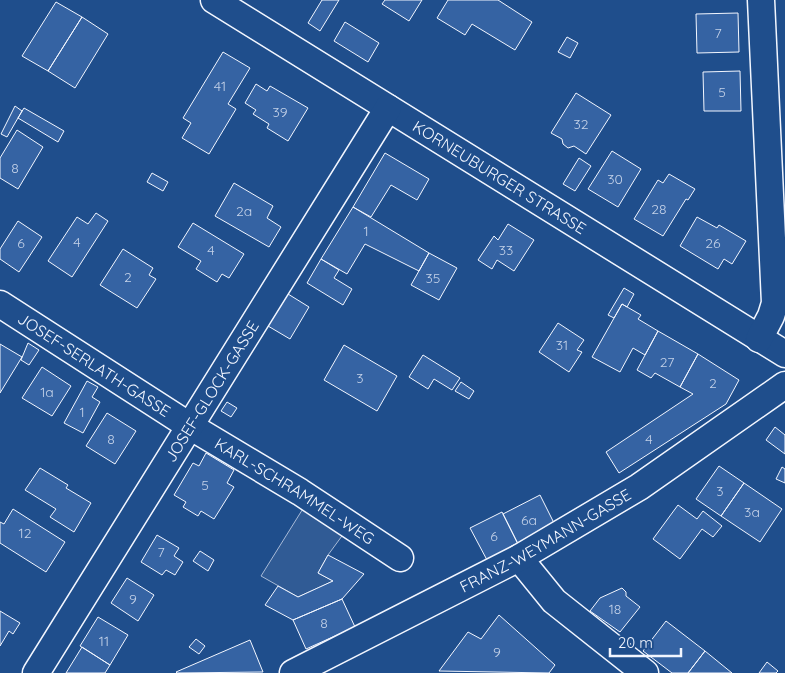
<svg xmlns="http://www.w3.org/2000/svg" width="785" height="673" viewBox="0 0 785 673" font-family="Quicksand,sans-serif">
<rect width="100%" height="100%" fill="#1f4e8c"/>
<!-- parking -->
<path fill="#305b95" stroke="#a8bbd7" d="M309,499L350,525L328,555L318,573L333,581L298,597L261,576Z"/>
<!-- building -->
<path fill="#3563a3" stroke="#f2f6ff" d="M322,0H339L320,31L308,23Z
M385,0H422L409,21L382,4Z
M448,0H498L532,22L515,50L472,24L465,35L437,18Z
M56,2L82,17L48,71L22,56Z
M738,13L739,52L697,53L696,14Z
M82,17L108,34L75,88L48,71Z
M345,22L379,43L368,62L334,41Z
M567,37L578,43L570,58L558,52Z
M223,52L250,68L228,104L236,109L209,154L182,138L191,123L183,118Z
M740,71L741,111H704L703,72Z
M256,84L267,91L270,86L308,108L288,141L267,128L269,124L253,114L256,110L245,103Z
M576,93L611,115L586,154L574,146L568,148L563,144L562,139L551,133Z
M15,106L22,111L7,137L1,134Z
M24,108L64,131L58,142L18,118Z
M17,130L43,147L18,189L0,178V158Z
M612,151L641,169L618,207L588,189Z
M385,153L429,179L417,200L391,185L371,217L353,207Z
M579,158L591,166L575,191L563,184Z
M152,173L168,182L163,191L147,182Z
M669,174L695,189L688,200L686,199L663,236L634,219L658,180L663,183Z
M234,183L273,206L267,218L281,227L269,247L215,216Z
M353,207L429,253L419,271L365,244L347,274L321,259Z
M96,213L108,221L72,277L48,261L77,217L88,224Z
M697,217L717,228L719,225L746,241L732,264L724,259L718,269L680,246Z
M18,221L42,237L19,272L0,259V249Z
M193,223L244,254L229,278L222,274L217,282L196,269L201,261L178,247Z
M508,224L534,240L514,271L497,260L492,269L478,260L494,236L498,240Z
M123,249L153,268L149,275L156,279L137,308L100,285Z
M429,253L457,268L439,300L411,285Z
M321,259L339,270L334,278L352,289L343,305L307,283Z
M624,288L634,294L627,307L622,304L614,318L608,315Z
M288,294L309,307L290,339L268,326Z
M622,304L641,315L638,319L658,331L645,355L633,348L620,372L592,357Z
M558,323L584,340L577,350L582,352L569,372L539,352Z
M658,331L698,354L680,387L655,373L651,378L637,370Z
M28,343L39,350L29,365L21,360Z
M0,344L22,357L0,393Z
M344,345L397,376L377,411L324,380Z
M698,354L739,380L726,404L619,473L606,452L693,394L680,387Z
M423,355L460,378L452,390L434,379L428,389L409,377Z
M42,367L71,386L52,416L22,398Z
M87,381L98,387L92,397L100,402L83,433L64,423Z
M461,382L474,391L469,399L455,391Z
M227,402L237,408L231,417L221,411Z
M107,413L136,431L115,464L86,446Z
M775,427L785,435V454L766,440Z
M206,453L234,470L227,483L234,487L214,519L201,511L198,516L183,507L186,502L174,495L193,463L199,466Z
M719,466L744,483L721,516L696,499Z
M782,467L785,469V483L776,479Z
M40,468L68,485L66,488L91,503L74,532L50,517L56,509L25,490Z
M744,483L782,509L760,542L721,516Z
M540,495L555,525L518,544L503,514Z
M678,505L697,519L703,511L722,526L713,537L702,529L680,559L653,539Z
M13,509L65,542L46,572L0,543V522L4,524Z
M502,512L518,544L487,560L470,528Z
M157,535L179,548L174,556L183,562L175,575L166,570L162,575L141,562Z
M200,551L214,560L208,571L193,561Z
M328,555L364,574L342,599L293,620L265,605L278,586L298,597L333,581L318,573Z
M127,578L154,595L138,621L111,603Z
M622,588L626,592V596L640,607L620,632L590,611L600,598Z
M342,599L355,627L306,649L293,620Z
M0,611L20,623L13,634L9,631L0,646Z
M499,615L555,665L549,673L439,671L468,632L481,639Z
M98,617L128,635L110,665L80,646Z
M666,621L705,651L688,673H672L643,651Z
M196,639L205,646L199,654L189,647Z
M250,640L263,672L177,673L176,672Z
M82,647L110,665L105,673H66Z
M705,651L732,673H688Z
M767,662L778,671L776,673H759Z"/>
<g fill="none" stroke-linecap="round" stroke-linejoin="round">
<defs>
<g id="minor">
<path id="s1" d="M214,0L785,354"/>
<path id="s2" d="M0,304L188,425L300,492L400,558"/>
<path d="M759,339L771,316L775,303L761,0"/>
<path d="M519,558L554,601L645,673"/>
<path id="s3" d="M36,673L388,108"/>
<path id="s4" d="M293,673L519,558L639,487L785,385"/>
</g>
</defs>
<!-- minor casing -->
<use href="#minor" stroke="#f2f6ff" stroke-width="29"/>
<!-- minor -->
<use href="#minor" stroke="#1f4e8c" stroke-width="26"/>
</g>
<g text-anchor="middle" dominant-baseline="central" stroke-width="4" stroke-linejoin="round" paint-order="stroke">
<!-- number labels -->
<g font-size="14" fill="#c3d1e8">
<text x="718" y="33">7</text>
<text x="220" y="86">41</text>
<text x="722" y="92">5</text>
<text x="280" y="112">39</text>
<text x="581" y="124">32</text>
<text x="15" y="168">8</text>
<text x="615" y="179">30</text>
<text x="659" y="209">28</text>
<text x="244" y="211">2a</text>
<text x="366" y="231">1</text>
<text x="77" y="242">4</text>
<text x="21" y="243">6</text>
<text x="713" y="243">26</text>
<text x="211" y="250">4</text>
<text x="506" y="250">33</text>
<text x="128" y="277">2</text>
<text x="433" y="278">35</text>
<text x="562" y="345">31</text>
<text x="667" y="362">27</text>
<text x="360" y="378">3</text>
<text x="713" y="383">2</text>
<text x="47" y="392">1a</text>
<text x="82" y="412">1</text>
<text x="111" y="439">8</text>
<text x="649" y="439">4</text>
<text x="205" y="485">5</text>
<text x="720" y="491">3</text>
<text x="752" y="512">3a</text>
<text x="529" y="520">6a</text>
<text x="25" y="533">12</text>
<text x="494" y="536">6</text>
<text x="161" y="552">7</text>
<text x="133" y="599">9</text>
<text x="615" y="609">18</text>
<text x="324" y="623">8</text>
<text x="104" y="641">11</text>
<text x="497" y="652">9</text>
</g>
<!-- street labels -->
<g font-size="16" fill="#f2f6ff" stroke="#1f4e8c">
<text stroke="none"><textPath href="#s1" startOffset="336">KORNEUBURGER STRASSE</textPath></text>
<text stroke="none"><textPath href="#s2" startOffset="112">JOSEF-SERLATH-GASSE</textPath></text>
<text stroke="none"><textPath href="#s3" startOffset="332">JOSEF-GLOCK-GASSE</textPath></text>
<text stroke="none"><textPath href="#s2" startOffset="349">KARL-SCHRAMMEL-WEG</textPath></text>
<text stroke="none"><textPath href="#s4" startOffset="285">FRANZ-WEYMANN-GASSE</textPath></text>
</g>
</g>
<!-- scale -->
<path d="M610 648v8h71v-8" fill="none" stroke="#f2f6ff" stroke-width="2.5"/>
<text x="618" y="648" font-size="15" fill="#f2f6ff" stroke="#1f4e8c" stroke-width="4" paint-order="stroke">20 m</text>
</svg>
